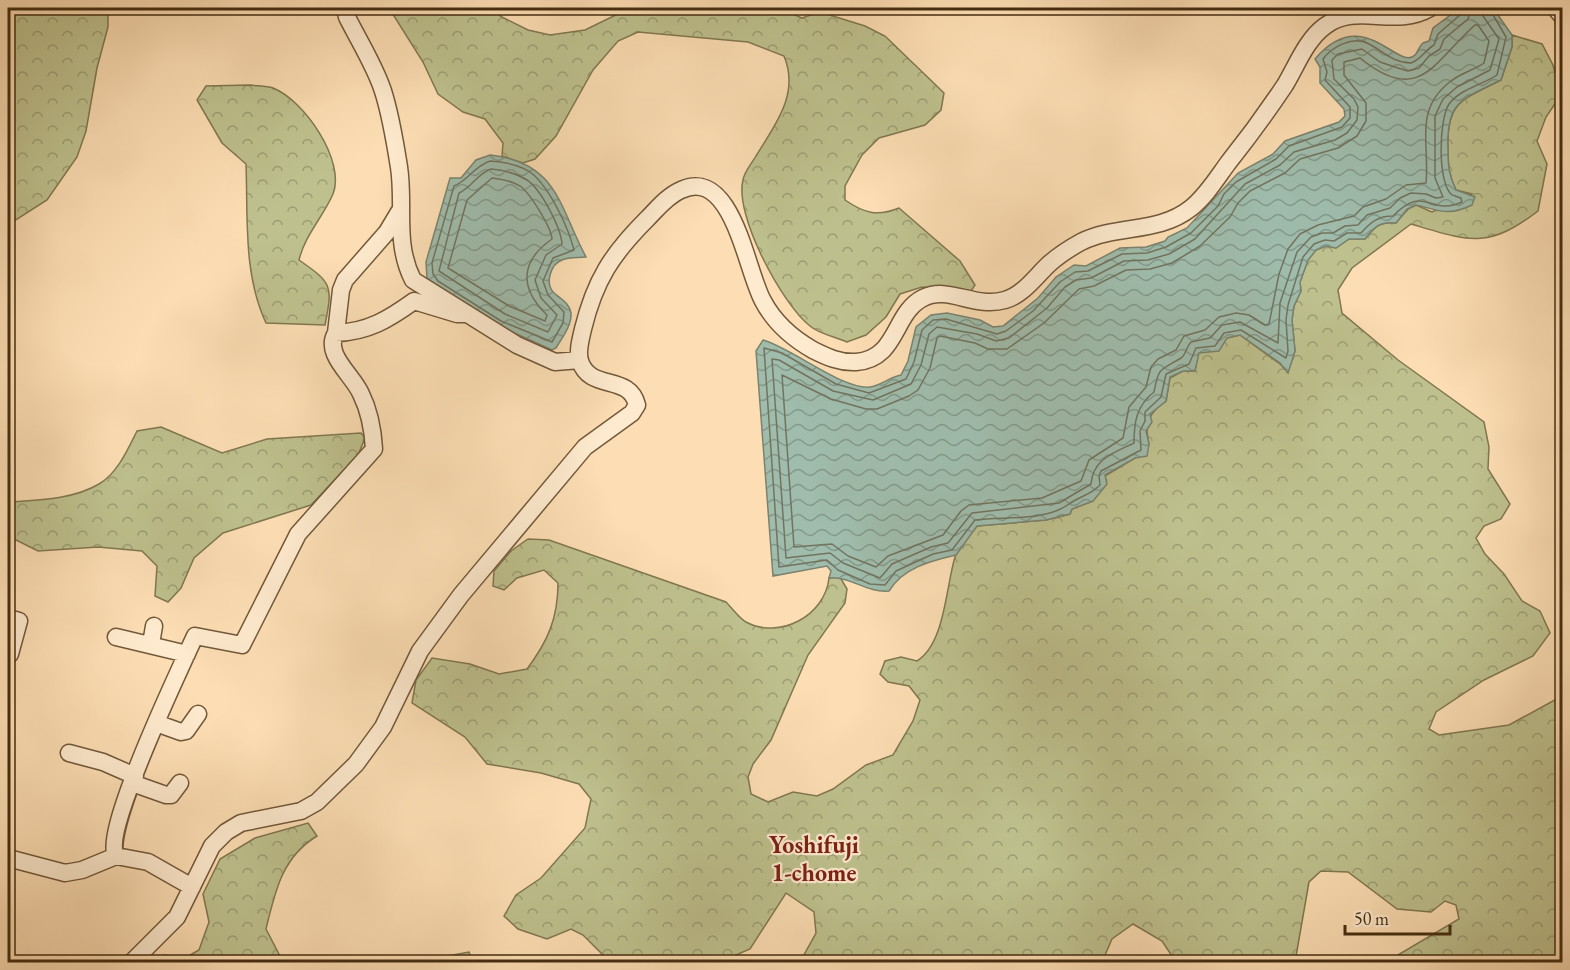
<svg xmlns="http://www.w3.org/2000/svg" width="1570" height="970" viewBox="0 0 1570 970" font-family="'EB Garamond',serif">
<defs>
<pattern id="forest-crowns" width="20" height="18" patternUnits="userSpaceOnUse" patternTransform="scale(1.5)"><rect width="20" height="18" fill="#bec18e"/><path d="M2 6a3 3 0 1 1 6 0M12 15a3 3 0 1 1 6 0" fill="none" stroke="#9c9d73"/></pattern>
<pattern id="water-waves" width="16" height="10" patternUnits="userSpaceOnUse" patternTransform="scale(1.5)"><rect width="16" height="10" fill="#9fbcac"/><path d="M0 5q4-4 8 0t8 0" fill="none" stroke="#83998b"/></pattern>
</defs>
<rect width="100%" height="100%" fill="#fddeb4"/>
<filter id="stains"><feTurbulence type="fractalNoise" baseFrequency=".00333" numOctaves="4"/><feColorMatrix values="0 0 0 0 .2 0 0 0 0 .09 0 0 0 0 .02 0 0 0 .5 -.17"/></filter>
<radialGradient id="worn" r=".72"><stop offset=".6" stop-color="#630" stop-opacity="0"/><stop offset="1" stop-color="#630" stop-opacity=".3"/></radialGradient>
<!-- forest -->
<path fill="url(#forest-crowns)" stroke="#817750" stroke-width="1.5" d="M8,8H108V27L97,68L86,131L77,157L47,200L8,225Z
M389,8H498L500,16L528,30L550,35L585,30L630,8H778L802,18L820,12L865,26L885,36L944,93L941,110L925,125L879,138L862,155L845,186V200C864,213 877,217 899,208L960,261L975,285L971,291L922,287L900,294L886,317L866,335L847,342C836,337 819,334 810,326C782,304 734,215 743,180C744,172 752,163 756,156C775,125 800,94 784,56L748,42L638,32L618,41L593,70L556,136L535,159L523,163L502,156L503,143L485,119L463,112L438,94L423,62Z
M1512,35L1542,44L1553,65L1561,95L1546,117L1537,141L1547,164L1538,211C1487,250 1469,241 1411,224L1352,268L1338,290L1342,313L1398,360L1484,422L1489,447L1488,469L1510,504L1501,519L1484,526L1476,538L1485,554L1504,574L1522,601L1540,611L1550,633L1533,656L1484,680L1436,712L1429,729L1439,735L1509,725L1562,696V962H1386L1459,919L1456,905L1445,901L1431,912L1397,909L1348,872L1321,871L1309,882L1295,962H1176L1162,941L1133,924L1112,939L1102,962H800L816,933L814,912L786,893L750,949L720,962H599L602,954L583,935L571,929L547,939L518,929L504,916L516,895L541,878L585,828L591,799L579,784L541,773L487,764L465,737L412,703L416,680L432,658L470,664L499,674L527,669C548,641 558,618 558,583L544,570L517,578L504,590L493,586L494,571L511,551L528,539L549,540L726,602C732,608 739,618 746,622C779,640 825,616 829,578L840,577L847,589L845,603L808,655L771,740L753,764L748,777L751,794L768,802L793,792L817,796L833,789L866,765L893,755L913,721L920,700L909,686L888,682L880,674L885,661L901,657L917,661C945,644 946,586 955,557C959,546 970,535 977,526L1046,520L1070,514L1072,509L1093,501L1105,476L1135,458L1149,444C1144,424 1149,412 1166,401L1170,378L1183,371H1195L1198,353L1227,338L1240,335L1280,364L1288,372L1295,351L1292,320L1294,306L1301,291L1300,282L1308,260L1316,250L1326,246L1336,248L1349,239H1365C1374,227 1380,221 1396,223L1408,209L1416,205L1432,212L1472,194L1456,190C1449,176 1448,165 1448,150C1446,101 1462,100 1501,80L1512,47Z
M250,85C257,86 267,86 273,88C304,100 346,161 333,194C323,217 305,235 299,260C332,283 333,285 325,325L266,323C243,274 248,217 246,164L222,143L197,100L206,86Z
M161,427L222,453L267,439L361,433L365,438L358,455L311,505L223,533L194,558L181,588L168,602L155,596L157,566L142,551L98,547L38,551L8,536V505L11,502C40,500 74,499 99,484C117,474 128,449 137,431Z
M308,823L317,836C282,857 275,892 266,929L283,962H152L164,955L185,958L199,950L209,922L203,894L220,859L255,838Z
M469,952L473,962H440L442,957Z"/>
<!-- water -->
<path fill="url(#water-waves)" stroke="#7b836e" stroke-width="1.5" d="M1460,8H1493L1512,35V47L1501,80C1461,100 1446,101 1448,150C1448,165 1449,176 1456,190L1475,197L1472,205C1446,217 1440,210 1416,205L1407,209L1396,223C1380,221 1374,227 1365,239H1349L1336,248L1326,246L1316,250L1308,260L1300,282L1301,291L1294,306L1292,320L1295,351L1288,373L1280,363L1240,335L1227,338L1219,351L1199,353L1195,371H1183L1170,377L1166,401L1150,414L1152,422L1146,431L1149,444L1147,456L1135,458L1105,475L1107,484L1093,501L1072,509L1070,514L1046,520L977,526L956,555C930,561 903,568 889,591C866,593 851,576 829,578L831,571L827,566L773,576L756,351L763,340C792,348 843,390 870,387C880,386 890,377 901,375L908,361L916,327L931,315L947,313L980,320L993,327L1003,326L1038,298L1056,277L1074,265L1086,266L1120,248L1146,247L1165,241L1168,237L1187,228L1238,173L1273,154L1285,141L1339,122L1345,116L1344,109L1320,83V67L1315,59C1363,2 1398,72 1415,55C1418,52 1419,46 1423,43L1429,41L1433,28Z
M490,155C558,162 559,207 586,257C578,258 569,257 562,260C551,264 545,282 553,292C560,299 569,302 571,313C572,325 562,338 556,348L552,350L499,326L433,285L427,278L426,262L450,178H461L476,160Z"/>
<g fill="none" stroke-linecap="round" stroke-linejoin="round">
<!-- shore -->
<path stroke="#72745e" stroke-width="1.5" d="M1463,8L1461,14L1438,34L1434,45C1424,51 1421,60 1411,63C1393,63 1383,51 1369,44C1353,35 1332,47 1323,59L1327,72L1325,80L1350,107V118L1342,127L1289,146L1276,159L1236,182L1224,194L1218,206L1191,233L1166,247L1147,253L1122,254L1088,271L1075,272L1060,282L1033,311L1006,331L997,334L946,319L933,320L922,330L914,362L906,379L869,393L836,384L782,353L764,348L779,567L827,560L838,570L870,584L885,585L896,571L933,554L952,550L975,520C1006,516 1044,522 1069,504C1080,496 1091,495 1100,485L1099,476L1101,471L1141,450L1140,431L1145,421V412L1161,397L1166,374L1189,364L1196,348L1215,346L1224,333L1241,330L1286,358L1288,351L1286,320L1288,305L1303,257L1314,244L1325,240L1334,241L1347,233H1361C1371,222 1378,216 1393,216C1425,183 1429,217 1462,202L1461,198C1460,198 1453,195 1452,195C1437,183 1439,119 1449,104C1460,89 1482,85 1497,75L1506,37L1489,8
M1471,8L1468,19L1444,39L1440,49L1429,56L1419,68L1408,71L1398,68L1380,62L1362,49L1338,54L1332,60L1334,79L1354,99L1358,107L1357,120L1347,133L1335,140L1294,152L1280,165L1245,184L1195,239L1169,254L1148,260L1124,261L1091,278L1076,280L1065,287L1047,308L1009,338L996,341L977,334L937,327L929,334L921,365L911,384L873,400L833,391L779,360L772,359L786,558L830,553L843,563L880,578L892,564L931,547L948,543L972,513L1059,503L1091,484C1093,459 1113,453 1134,443C1134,423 1136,406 1154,392C1159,366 1160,371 1181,358C1186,355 1186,347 1191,342L1210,338L1222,325L1240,322L1278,343L1280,303L1297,252L1311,237L1322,233H1333L1345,226L1358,225L1367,215L1390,208L1400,198L1411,193L1426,194L1436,198L1443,197L1435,178V116L1443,99L1457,87L1490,70L1499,39L1483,16L1481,8
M1475,25H1478L1489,41L1484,63C1474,70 1461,73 1451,81C1413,110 1430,143 1426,183L1406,185L1386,199L1363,207L1354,216L1318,225L1300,234L1288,249L1279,274L1269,324L1265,325L1249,315L1236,313L1219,317L1205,330L1184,336L1176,350L1158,359L1151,367L1146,387L1129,407L1123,438L1089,460L1081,481L1042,498L969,505L961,511L943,535L888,556L876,567L848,556L832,544L794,547L782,375L831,399L866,409H877L909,396L918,390L930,368L937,338L940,336L975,343L988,349H1007L1044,323L1079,289L1094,286L1126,270L1150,269L1172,263L1200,246L1230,217L1238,203L1250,191L1285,173L1300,159L1338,148L1357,136L1366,121V103L1344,75V62L1360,58C1420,107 1434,61 1475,25Z
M490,161C504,162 524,165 535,176C552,193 568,227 574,250L553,258L543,281L548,295L564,312L563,323L552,342L501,321L438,281L433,274L432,263L454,186C469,180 473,167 490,161Z
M491,169C503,170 516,173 527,180C541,189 561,228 562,244L546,255L535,280L541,298L557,315L548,332L505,314L439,271L459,193C472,187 477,174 491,169Z
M492,178C502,179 512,181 520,186C530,193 551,227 552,239C519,262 520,289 547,315L545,321L509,306L448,268L467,200Z"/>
<defs>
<path id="street" d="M345,8L347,17C359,41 375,66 383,91C391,116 395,142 399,167C405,206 394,243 413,280L517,345L555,362L580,360
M1555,8L1562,16
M336,333L341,290L345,280L387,232L399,212
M8,618L19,621L10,654
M116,637L187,654
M151,644L154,626
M156,723L181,732L186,731L198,714
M69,753L103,762L135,776
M132,783L166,795H171L180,783
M8,858L65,873L82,870L116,856
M192,887L148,862L116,856C102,832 180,669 195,636L242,645L298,534L374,449C373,431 369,410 361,394C353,375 323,354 336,333C368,332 389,319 414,301L457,314H465
M132,962L177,917L212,846L226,832L241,823L301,811L317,802L356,764L383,727L420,651L461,595L585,447L632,413L637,405C629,373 590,392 580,361C577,351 581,338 583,329C595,280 612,254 647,219C657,209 667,196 681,190C733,166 746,271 763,301C774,322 792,338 813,350C827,357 840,363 856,362C898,359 893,313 923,298C948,285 975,309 1005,300C1023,295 1036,276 1049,264C1059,255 1070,248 1081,242C1118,224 1158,234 1191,208C1206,196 1217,178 1228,163C1248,138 1267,112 1285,85C1297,65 1306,40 1325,26C1357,2 1394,29 1430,8"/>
</defs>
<!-- street casing -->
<use href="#street" stroke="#72593a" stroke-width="19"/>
<!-- street -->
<use href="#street" stroke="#feeace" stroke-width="16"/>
</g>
<g text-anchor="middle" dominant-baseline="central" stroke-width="4.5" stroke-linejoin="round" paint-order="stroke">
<!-- neighbourhood labels -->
<g font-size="24" font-weight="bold" fill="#7a1f14" stroke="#feeace">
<text x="814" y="844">Yoshifuji<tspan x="814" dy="28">1-chome</tspan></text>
</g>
</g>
<!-- margin -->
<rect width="1570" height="970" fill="none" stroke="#fddeb4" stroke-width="30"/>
<rect x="9" y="9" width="1552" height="952" fill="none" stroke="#442d11" stroke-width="3"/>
<rect x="15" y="15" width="1540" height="940" fill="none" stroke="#442d11" stroke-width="1.5"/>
<!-- scale -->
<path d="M1345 925v9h105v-9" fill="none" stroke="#442d11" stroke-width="3"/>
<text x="1354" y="925" font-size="18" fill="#442d11" stroke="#feeace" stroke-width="4.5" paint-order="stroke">50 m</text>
<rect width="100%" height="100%" filter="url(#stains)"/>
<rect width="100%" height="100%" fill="url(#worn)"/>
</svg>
